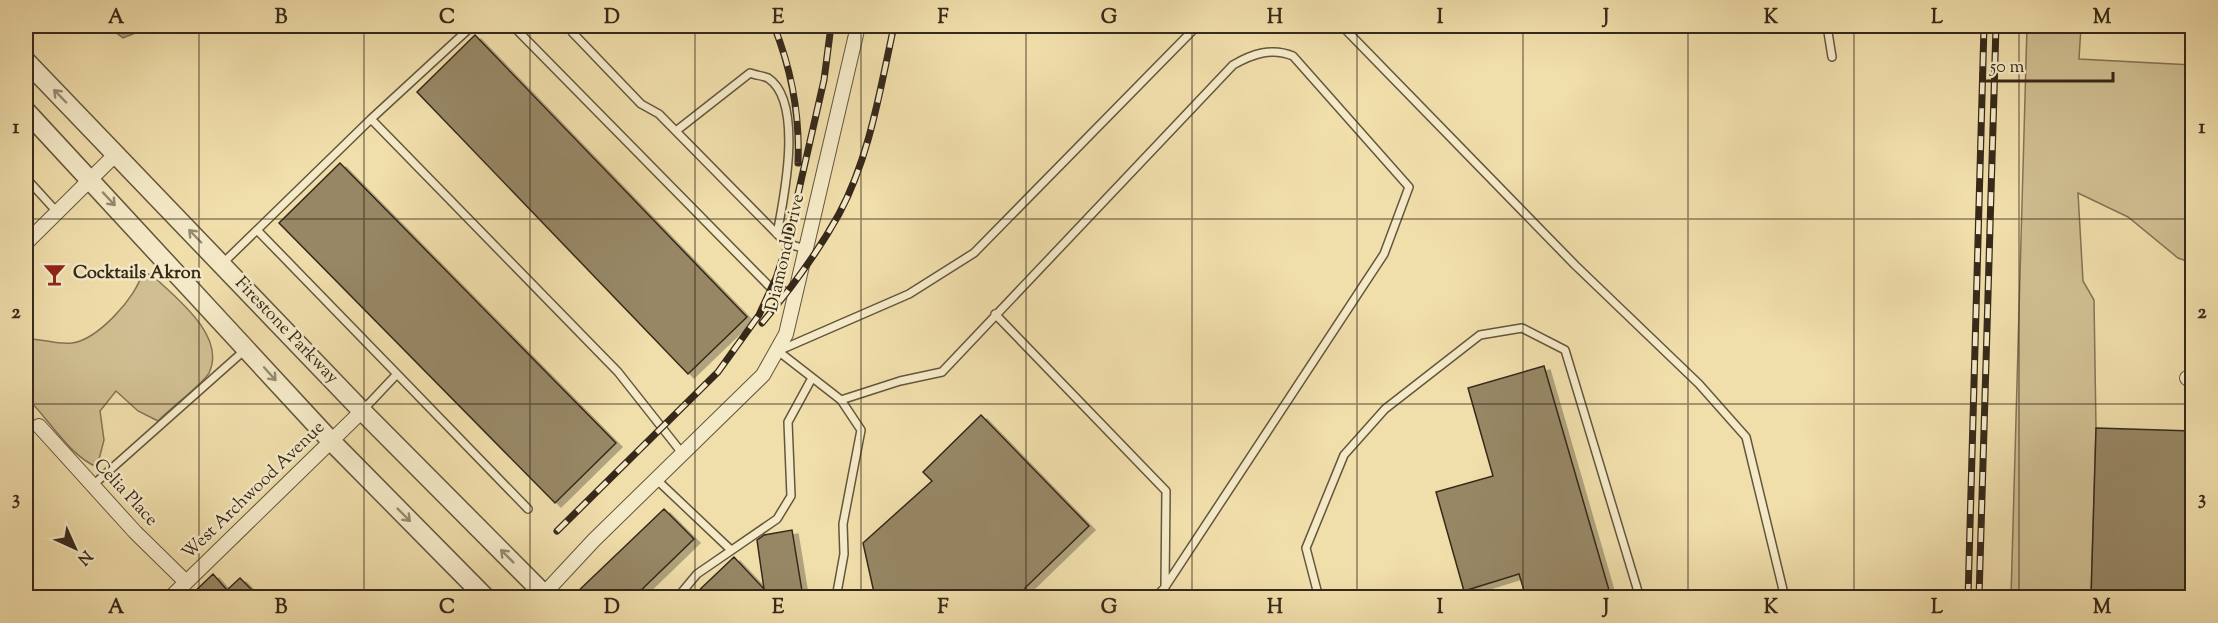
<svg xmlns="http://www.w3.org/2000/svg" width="2218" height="623" viewBox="0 0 2218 623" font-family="'Sorts Mill Goudy',serif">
<defs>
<filter id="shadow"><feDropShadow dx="6" dy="4" stdDeviation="0" flood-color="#0004"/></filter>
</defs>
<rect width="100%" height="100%" fill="#f0deab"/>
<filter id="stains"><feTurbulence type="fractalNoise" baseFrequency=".00333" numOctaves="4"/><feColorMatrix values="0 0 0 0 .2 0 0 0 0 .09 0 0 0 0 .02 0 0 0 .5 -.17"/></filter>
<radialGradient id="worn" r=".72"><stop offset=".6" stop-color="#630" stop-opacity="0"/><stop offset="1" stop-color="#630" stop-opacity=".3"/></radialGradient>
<!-- green -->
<path fill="#d0bf92" stroke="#837456" stroke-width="1.5" d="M2027,26H2081L2079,59L2192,65V263L2178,258L2128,217L2078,193L2083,281L2094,300L2096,428L2091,597H2011Z
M142,273L152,275C175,297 227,336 209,373C203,384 169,409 158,421L138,411L116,391L100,411L104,440L97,467C70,456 50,421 29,400L26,401V339C41,338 56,345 72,343C97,340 137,297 142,273Z"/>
<!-- water -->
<path fill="#b1a07a" stroke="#807054" stroke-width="1.5" d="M107,26H153L123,38Z"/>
<!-- building -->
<path fill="#978765" stroke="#36291a" stroke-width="1.5" filter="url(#shadow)" d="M475,35L747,317L688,374L417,92Z
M340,163L616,443L555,503L279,223Z
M1544,366L1611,597H1526L1519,574L1464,591L1436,492L1493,476L1468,388Z
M981,415L1089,526L1025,588L1035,597H875L863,543L932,481L923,472Z
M2096,428L2193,431V597H2091Z
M664,509L694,539L634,597H572Z
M792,530L803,597H692L734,557L764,589L757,540L764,535Z
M213,574L227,590L240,578L259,597H189Z"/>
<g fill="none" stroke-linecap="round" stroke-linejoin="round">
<defs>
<path id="service" d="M513,26L772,289L795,293
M1342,26L1575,265L1699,384L1746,437L1785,598
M1827,26L1832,57
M572,32L641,104L659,114L786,243L805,249
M371,119L472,26
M676,131L750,73C755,75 763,76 768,78C804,102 784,198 777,234
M26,178L57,212
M257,230L397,374L363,410
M222,264L371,119L618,372L682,453
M995,314L1166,491L1165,587
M397,374L528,509
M841,400L778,351L909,294L974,253L1197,26
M656,479L731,550
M93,485L246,349
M326,598H328
M677,598L697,574L777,519L791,496L788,422L812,378
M836,598L844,554L843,524L861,430L841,400L900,381L942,372L1233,65C1252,54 1272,47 1293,56L1409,187L1384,254L1165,587L1155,598
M1237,598H1239
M1319,598L1306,548L1344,455L1385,409L1480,335L1522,328L1565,350L1640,598"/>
<path id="minor" d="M26,243L116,154
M2187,378L2192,382
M39,426L135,532L186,582
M170,598L362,411
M540,598L594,540L763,375L786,334L858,26"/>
<path id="tertiary" d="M26,61L362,411L548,598
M26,111L331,441L486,598"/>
</defs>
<!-- service casing -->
<use href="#service" stroke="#64563e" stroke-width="10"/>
<!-- minor casing -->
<use href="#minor" stroke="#64563e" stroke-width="16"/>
<!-- tertiary casing -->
<use href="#tertiary" stroke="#64563e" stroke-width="21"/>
<!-- service -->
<use href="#service" stroke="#f5eac8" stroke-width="7"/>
<!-- minor -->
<use href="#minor" stroke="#f5eac8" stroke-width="14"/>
<!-- tertiary -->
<use href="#tertiary" stroke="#f5eac8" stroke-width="18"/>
<defs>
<path id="rail" d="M774,26C792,71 800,114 798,163
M762,323C790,290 818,252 839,214C870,156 880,89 894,26
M557,531L718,372L759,315L776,278L785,251L824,80L831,26
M1968,598L1984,26
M1979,598L1996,26"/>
</defs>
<!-- rail casing -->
<use href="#rail" stroke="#36291a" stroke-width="7"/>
<!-- rail -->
<use href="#rail" stroke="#f5eac8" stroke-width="4.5" stroke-dasharray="14" stroke-linecap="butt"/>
</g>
<!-- one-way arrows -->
<defs><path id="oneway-shaft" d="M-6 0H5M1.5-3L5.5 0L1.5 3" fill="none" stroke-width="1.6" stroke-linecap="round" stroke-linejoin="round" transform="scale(1.5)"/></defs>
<g stroke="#968a71">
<use href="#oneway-shaft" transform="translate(60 96) rotate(-134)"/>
<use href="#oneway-shaft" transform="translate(109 199) rotate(47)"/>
<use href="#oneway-shaft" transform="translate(195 236) rotate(-134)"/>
<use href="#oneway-shaft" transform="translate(270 374) rotate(48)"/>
<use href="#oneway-shaft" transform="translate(404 515) rotate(45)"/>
<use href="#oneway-shaft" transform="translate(507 556) rotate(-135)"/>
</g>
<!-- grid -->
<path fill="none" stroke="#36291a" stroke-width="1.5" stroke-opacity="0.55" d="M199,26V598M364,26V598M530,26V598M695,26V598M861,26V598M1026,26V598M1192,26V598M1357,26V598M1523,26V598M1688,26V598M1854,26V598M2019,26V598M26,219H2192M26,404H2192"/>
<!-- icons -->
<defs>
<symbol id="bar-bare" viewBox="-9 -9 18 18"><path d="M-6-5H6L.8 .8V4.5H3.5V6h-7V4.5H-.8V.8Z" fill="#8f2418" stroke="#f5eac8" stroke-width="2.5" paint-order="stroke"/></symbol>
</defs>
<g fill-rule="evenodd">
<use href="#bar-bare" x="38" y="258" width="33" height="33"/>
</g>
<g text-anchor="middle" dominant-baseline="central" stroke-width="5" stroke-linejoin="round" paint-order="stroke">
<!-- street labels -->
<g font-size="18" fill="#36291a" stroke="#f5eac8">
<text transform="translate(786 253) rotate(-77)">Diamond Drive</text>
<text transform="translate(286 331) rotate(46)">Firestone Parkway</text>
<text transform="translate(254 491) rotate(-44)">West Archwood Avenue</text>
<text transform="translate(125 493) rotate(47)">Celia Place</text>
</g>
<!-- poi labels -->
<g font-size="18" font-weight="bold" fill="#36291a" stroke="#f5eac8" text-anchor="start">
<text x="73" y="274">Cocktails Akron</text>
</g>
</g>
<!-- margin -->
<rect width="2218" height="623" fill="none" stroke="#f0deab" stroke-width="66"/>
<!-- north arrow -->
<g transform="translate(75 548) rotate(135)" stroke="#f5eac8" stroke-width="4.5" paint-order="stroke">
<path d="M0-4.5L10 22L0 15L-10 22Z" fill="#36291a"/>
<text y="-9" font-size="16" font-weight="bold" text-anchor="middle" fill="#36291a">N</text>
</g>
<!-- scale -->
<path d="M1981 72v9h132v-9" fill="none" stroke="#36291a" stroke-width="3"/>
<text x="1990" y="72" font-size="18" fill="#36291a" stroke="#f5eac8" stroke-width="4.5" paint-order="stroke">50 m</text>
<rect x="33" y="33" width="2152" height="557" fill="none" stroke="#36291a" stroke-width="2"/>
<g font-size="20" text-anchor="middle" font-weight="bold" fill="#36291a">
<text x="116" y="23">A</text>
<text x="281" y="23">B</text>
<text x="447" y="23">C</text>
<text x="612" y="23">D</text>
<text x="778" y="23">E</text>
<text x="943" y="23">F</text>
<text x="1109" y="23">G</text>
<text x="1275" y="23">H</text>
<text x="1440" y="23">I</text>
<text x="1606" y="23">J</text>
<text x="1771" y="23">K</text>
<text x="1937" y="23">L</text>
<text x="2102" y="23">M</text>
<text x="16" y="133">1</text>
<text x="2202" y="133">1</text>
<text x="16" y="318">2</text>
<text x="2202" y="318">2</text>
<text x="16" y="504">3</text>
<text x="2202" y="504">3</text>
<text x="116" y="613">A</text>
<text x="281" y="613">B</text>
<text x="447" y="613">C</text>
<text x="612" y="613">D</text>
<text x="778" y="613">E</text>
<text x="943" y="613">F</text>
<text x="1109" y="613">G</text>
<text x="1275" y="613">H</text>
<text x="1440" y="613">I</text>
<text x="1606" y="613">J</text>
<text x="1771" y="613">K</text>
<text x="1937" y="613">L</text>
<text x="2102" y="613">M</text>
</g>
<rect width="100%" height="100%" filter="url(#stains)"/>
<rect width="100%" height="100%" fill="url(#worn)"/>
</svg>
